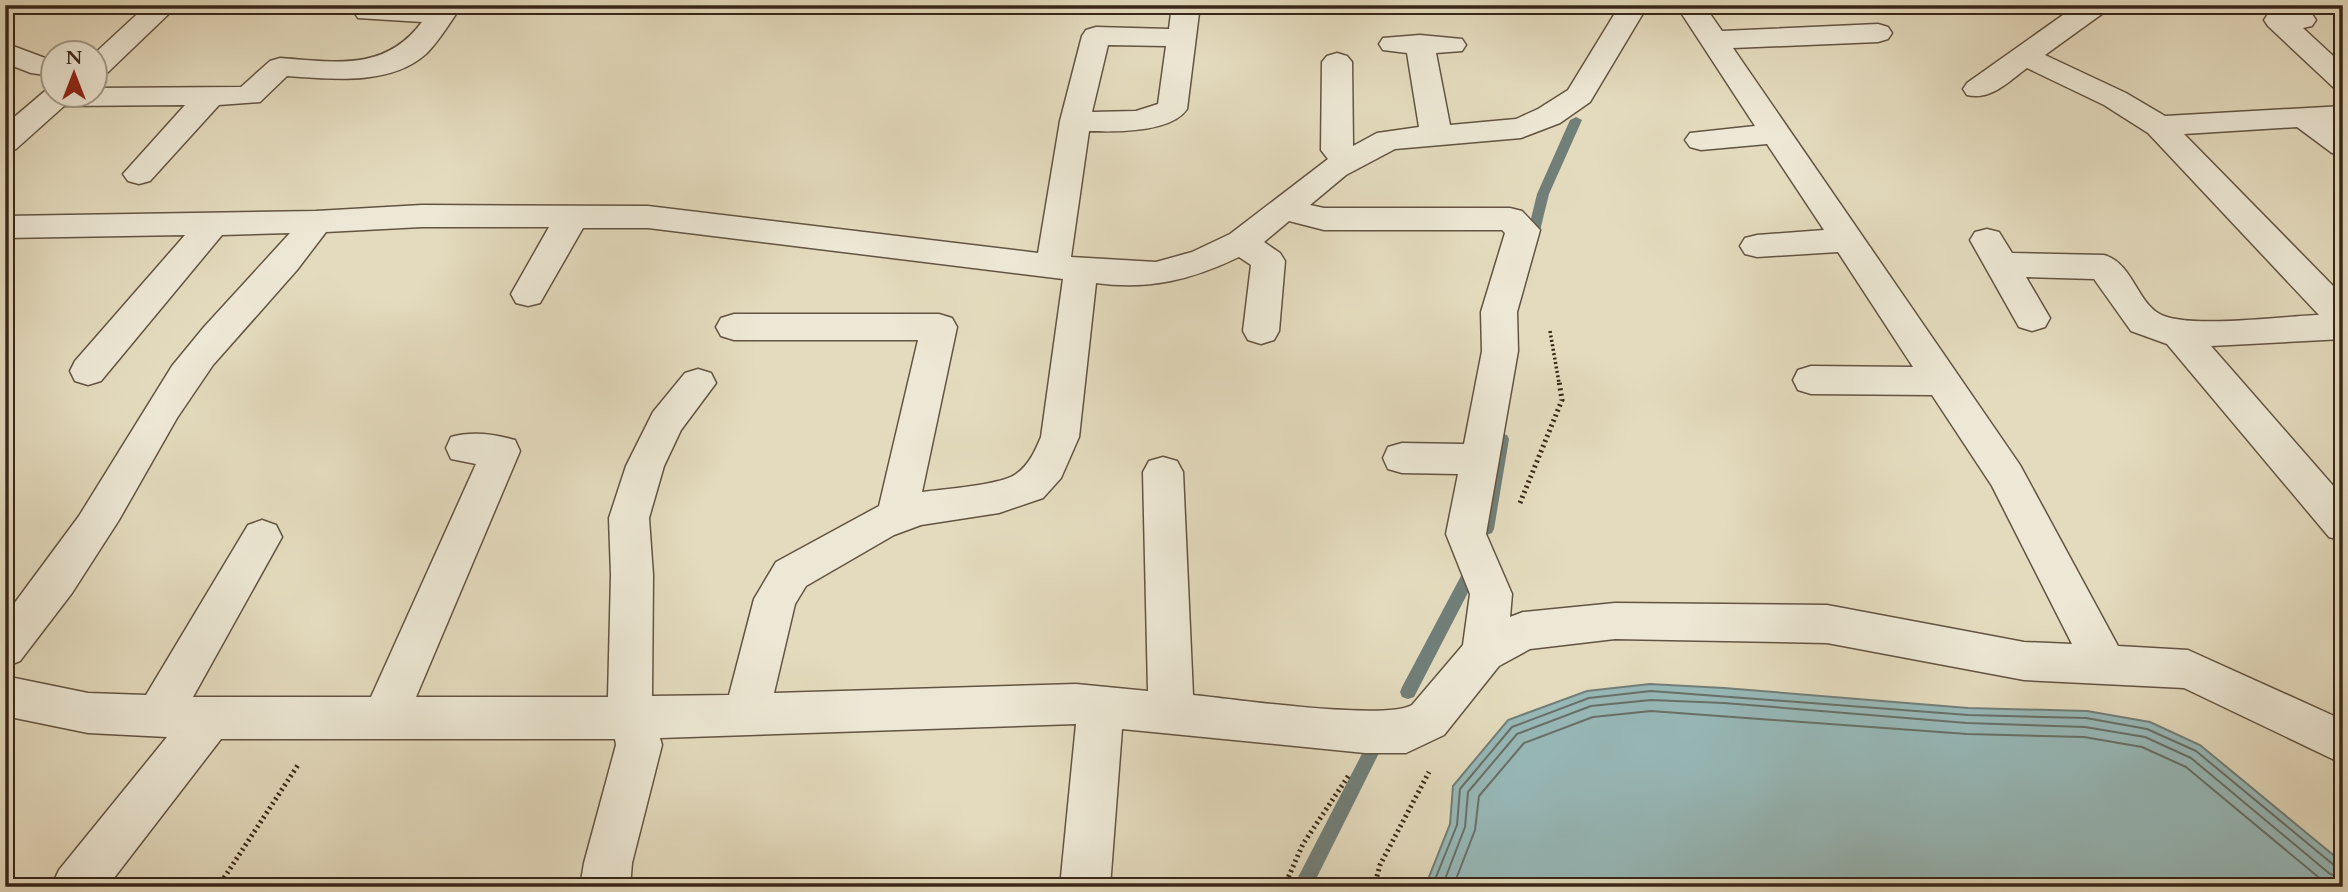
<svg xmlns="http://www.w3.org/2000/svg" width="2348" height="892" viewBox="0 0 2348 892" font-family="Cardo,serif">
<rect width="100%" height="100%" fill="#e4dbbe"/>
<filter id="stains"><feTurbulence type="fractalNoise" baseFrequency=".00286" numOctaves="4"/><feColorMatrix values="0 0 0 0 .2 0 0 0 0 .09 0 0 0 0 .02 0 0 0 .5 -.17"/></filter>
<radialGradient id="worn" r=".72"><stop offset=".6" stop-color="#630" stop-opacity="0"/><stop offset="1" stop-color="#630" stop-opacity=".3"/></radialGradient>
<!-- water -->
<path fill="#97b9b9" stroke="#717f79" stroke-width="2" d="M1650,684L1724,688L1968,708L2087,711L2150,722L2200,745L2343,863V887H1425L1450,824L1453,786L1508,720L1587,691Z"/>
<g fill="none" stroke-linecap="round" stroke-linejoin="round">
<!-- shore -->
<path stroke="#687069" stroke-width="2" d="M1432,887L1457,825L1460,789L1512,727L1589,698L1651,691L1968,715L2086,718L2147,729L2196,751L2335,866L2343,868
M1442,887L1465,827L1468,792L1517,734L1591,706L1651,700L1724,703L1967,723L2085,727L2145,737L2191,758L2330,874L2343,877
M1453,887L1475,830L1479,796L1524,743L1593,717L1651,711L1967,734L2084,737L2142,747L2186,767L2323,881L2334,887"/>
<!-- stream -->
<path fill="#717f79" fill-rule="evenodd" d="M1576,117L1582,120L1549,194L1537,243L1535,246H1527L1525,243L1537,194L1570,120Z
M1502,434L1507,435L1509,439L1494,529L1492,533L1487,535L1482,533L1480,529L1495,439L1497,435Z
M1467,573L1472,574L1475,579L1414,697L1408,699L1402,697L1400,692L1402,687L1462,574Z
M1372,743L1378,746L1380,751L1312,887H1293L1366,746Z"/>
<defs>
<path id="minor" d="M147,5H178L104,76L94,79V54Z
M462,5C451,21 440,40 426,54C390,86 331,79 287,76L260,102L219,105L150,181L139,184L128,181L123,174L185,105L64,106L16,149L5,152V125L45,91L52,89V94H94V88L241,87L270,61L280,58C335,62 385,72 422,22L358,18L354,12L358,6Z
M1172,5H1200L1187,109C1171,133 1115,132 1089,131L1071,257L1156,262L1192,252L1230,234L1328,159L1321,150L1322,62L1327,56L1337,53L1347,56L1352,62L1353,146L1377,133L1419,127L1407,53L1383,50L1379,44L1383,38L1420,35L1462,39L1466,45L1462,51L1436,53L1450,125L1516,119L1538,109L1568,90L1620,5H1648L1590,102L1560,123L1521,138L1395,149L1346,175L1310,205L1324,208H1510L1522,211L1540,230L1517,312L1518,351L1486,534L1512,594L1510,617L1523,612L1615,603L1827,605L2024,642L2072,644L1992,486L1932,395L1811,394L1798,390L1793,380L1798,370L1811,366L1913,367L1838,252L1757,257L1745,254L1740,246L1745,238L1757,235L1824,230L1767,144L1701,150L1690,147L1685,140L1690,133L1755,126L1676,5H1704L1722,31L1878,24L1888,27L1892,33L1888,39L1878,42L1733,48L2020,465L2118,646L2188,650L2343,720V764L2184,688L2024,680L1827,643L1615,639L1530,649L1499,666L1444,735L1406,753H1365L1122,729L1110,887H1060L1076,724L660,738L662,745L632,863L630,887H580L584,863L616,745L615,739H221L107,887H51L59,870L167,737L88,733L5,716V676L88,693L146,695L248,525L262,520L276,525L282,537L193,697H371L476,464L451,459L446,448L451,437C472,431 494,434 515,440L520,451L416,697H608L611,575L609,518L626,466L653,412L685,373L698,369L711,373L716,383L681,430L664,466L649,518L653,575L652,696L729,695L754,599L776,562L879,506L918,340H734L721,336L716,327L721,318L734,314H939L952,318L957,327L922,492C943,489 1002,485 1016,474C1029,465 1035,451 1041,437L1063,279L648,228H583L540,303L528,306L516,303L511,294L549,227H422L326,232L297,270L213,365L177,418L119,520L72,593L20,661L5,667V616L79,516L172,366L204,327L290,233L222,235L101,381L88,385L75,381L70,371L75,361L185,235L5,238V216L316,211L422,205L648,206L1038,253L1060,121L1082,36L1086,30L1096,27L1169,29ZM1108,45L1166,46L1158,104L1136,111L1092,112ZM1289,221L1324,230H1502L1505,233L1481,312L1482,351L1464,444L1402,443L1388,447L1383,458L1388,469L1402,473L1458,474L1446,534L1470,594L1463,645L1412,705C1383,721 1234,699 1193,695L1183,472L1177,461L1163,457L1149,461L1143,472L1148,691L1076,684L774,693L795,604L806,586L894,535L921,525L999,513L1043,498L1061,478L1079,437L1096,283C1150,290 1191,280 1239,257L1251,265L1243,331L1248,340L1261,344L1274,340L1279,331L1285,261L1280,253L1264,242Z
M2077,5H2110L2106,11L2045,55L2126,93L2165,116L2343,106V124L2334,125L2343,131V156L2332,153L2297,127L2184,134L2343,296V339L2211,346L2343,497V541L2329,537L2167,344L2131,331L2094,279L2026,277L2050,318L2045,327L2032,331L2019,327L1970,240L1975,232L1987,229L1999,232L2012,253L2104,255C2132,263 2136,299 2158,313C2184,330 2284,316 2319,315L2148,133L2104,105L2027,68C2009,81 1991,101 1967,95L1963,89L1967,83Z
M2278,12L2312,14L2316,20L2312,26L2303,28L2343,65V90L2333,87L2268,26L2264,20L2268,14Z
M5,43L45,58H52V76L31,73L5,63Z"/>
</defs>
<!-- minor casing -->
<use href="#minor" stroke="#635442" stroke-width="3"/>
<!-- path-far1 -->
<path stroke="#382719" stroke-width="3.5" stroke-dasharray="2 2.5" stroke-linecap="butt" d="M1550,331L1559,383"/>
<!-- path -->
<path stroke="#382719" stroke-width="5" stroke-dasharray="2 3.5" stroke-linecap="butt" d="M1520,503L1562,400L1559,381
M218,887L298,765
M1284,887L1303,844L1349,775
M1374,887L1380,865L1429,772"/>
<!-- minor -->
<use href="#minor" fill="#ede8d5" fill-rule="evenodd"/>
</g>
<!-- margin -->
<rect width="2348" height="892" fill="none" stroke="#e4dbbe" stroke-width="28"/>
<rect x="7" y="7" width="2334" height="878" fill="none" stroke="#382719" stroke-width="3.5"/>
<rect x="14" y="14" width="2320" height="864" fill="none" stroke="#382719" stroke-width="2"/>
<!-- north arrow -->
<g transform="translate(74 74)"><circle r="33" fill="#ede8d5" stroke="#a59b8a" stroke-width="2"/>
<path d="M0-5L12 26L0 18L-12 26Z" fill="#8f2418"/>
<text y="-10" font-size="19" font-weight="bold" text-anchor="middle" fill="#382719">N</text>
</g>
<rect width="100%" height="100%" filter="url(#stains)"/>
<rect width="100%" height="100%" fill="url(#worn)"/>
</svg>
